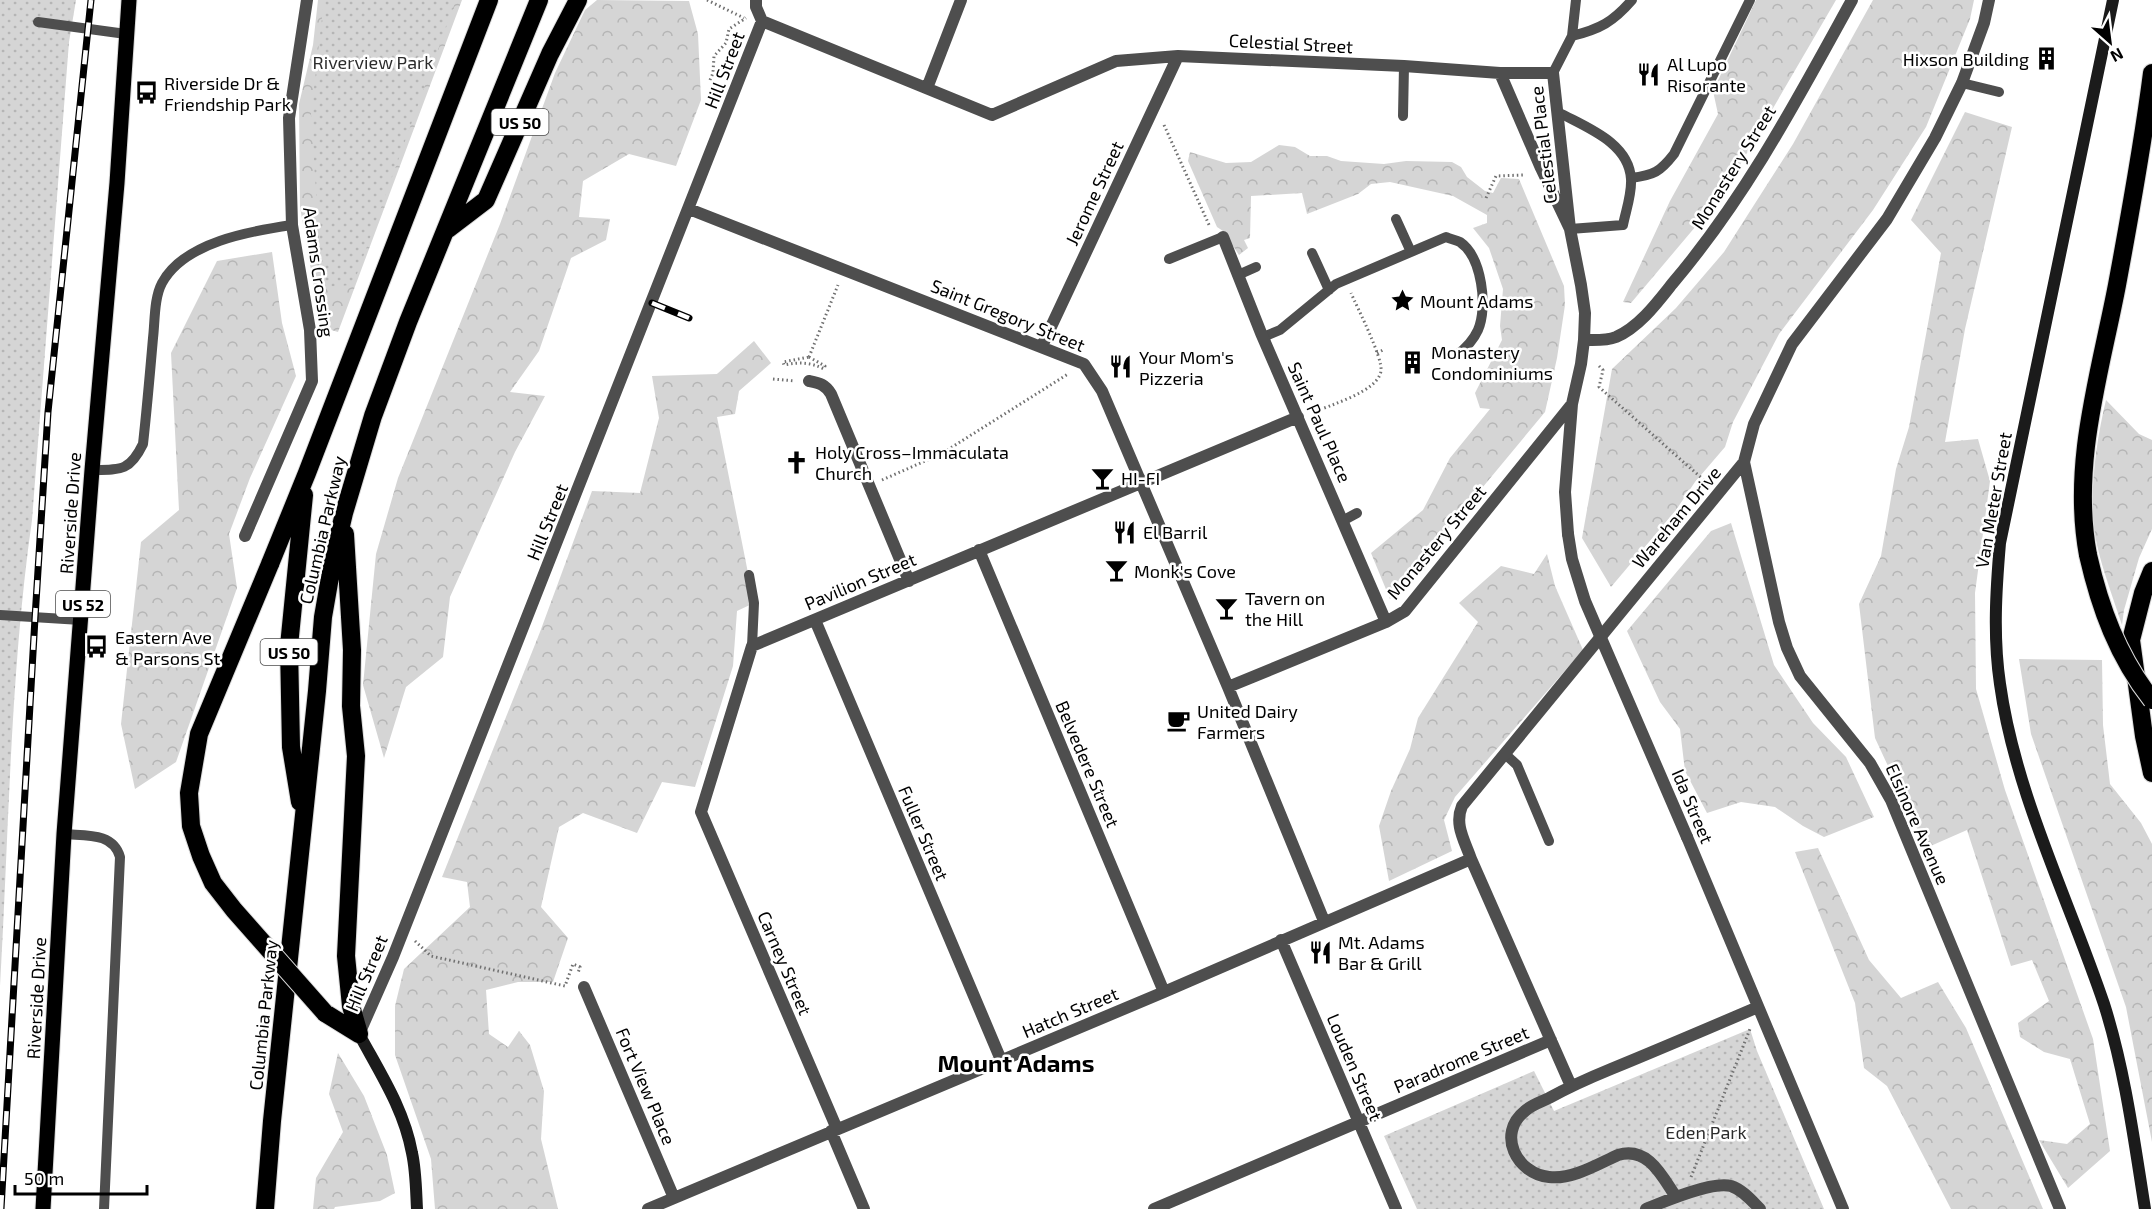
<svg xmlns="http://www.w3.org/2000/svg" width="2152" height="1209" viewBox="0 0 2152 1209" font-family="'Exo 2',sans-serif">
<defs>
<pattern id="forest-crowns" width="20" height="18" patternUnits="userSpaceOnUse" patternTransform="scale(1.5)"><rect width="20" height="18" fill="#d5d5d5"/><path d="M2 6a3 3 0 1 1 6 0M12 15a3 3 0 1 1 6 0" fill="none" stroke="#b5b5b5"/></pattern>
<pattern id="park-dots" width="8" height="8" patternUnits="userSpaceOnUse" patternTransform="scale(1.5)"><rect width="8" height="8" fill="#d5d5d5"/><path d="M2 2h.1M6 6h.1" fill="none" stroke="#b5b5b5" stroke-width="1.8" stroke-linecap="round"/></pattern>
</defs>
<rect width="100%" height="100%" fill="#fff"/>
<!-- forest -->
<path fill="url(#forest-crowns)" d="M318,0H462L338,332L321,327L300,207L299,104L313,45Z
M597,0L689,1L698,34L701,100L676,166L629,154L583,181L579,217L610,219L606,240L571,258L539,351L510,392L545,396L515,452L450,597L443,657L406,687L384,758L363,685L376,554L398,478L500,224L555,73L585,10Z
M1756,0H1836L1723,194L1631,303L1623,302L1670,201L1718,114L1713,91Z
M1873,0H1974L1970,19L1926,127L1873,210L1779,334L1733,422L1725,447L1695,482L1676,510L1611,587L1582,538L1612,369L1676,308L1724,252L1793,144Z
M1965,112L2012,127L1965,329L1945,442L1978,439L1990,481L1975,593L1976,689L2005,790L2093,1039L2110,1151L2068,1188L2039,1140L2067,1144L2090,1124L2070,1059L2044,1052L2020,1037L2018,1023L2049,1001L2032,960L2011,966L1967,830L1926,848L1875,738L1859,604L1881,556L1896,469L1909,427L1941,253L1911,220Z
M1279,145L1295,147L1310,156H1327L1341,161L1384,164L1406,161L1452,162L1461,167L1467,177L1485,191L1493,193L1501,178L1519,179L1564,286L1565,305L1557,358L1545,412L1390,599L1371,553L1423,510L1450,458L1490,409L1480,408L1475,393L1502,340L1500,326L1503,289L1489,248L1473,228L1487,223V215L1453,196L1390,182L1371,184L1358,194L1307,214L1302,193L1251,196L1250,238L1244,240L1248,248L1239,255L1223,231L1217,227L1188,161L1190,152L1226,163L1251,162Z
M272,252L282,323L296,376L250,478L229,534L237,588L176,762L135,789L121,724L141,542L179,510L171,353L217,261Z
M754,341L771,363L739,391L735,414L717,417L754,603L737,611L733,666L695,787L662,782L637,833L583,813L559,827L541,907L568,938L553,982H518L486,990L489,1034L508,1047L519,1031L530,1045L544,1091L541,1139L558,1209H435L431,1159L395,1055V1006L404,969L470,907L467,882L442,877L540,632L592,491L640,493L659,418L652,376L717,374Z
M2106,400L2139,434L2152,440V529L2139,558L2124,610L2122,625C2112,594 2095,551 2093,519C2091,480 2097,437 2106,400Z
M1731,523L1774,665L1813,723L1846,757L1874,817L1824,837L1803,826L1775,807L1741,802L1707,813L1685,771L1680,729L1660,702L1627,631L1711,531Z
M1547,554L1555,586L1583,650L1455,797L1444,820L1452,851L1389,881L1379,826L1391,791L1410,749L1418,718L1478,622L1459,603L1501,566L1534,574Z
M2019,659L2102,660L2103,725L2110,784L2141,823L2152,844V1142L2126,1007L2031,734Z
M1818,848L1869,960L1901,998L1938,982L1966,1028L2043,1209H1951L1887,1086L1864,1068L1855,1003L1795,852Z
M338,1053L364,1096L387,1155L395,1193L380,1201L335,1207L334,1209H313L316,1178L343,1132L329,1094Z"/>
<!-- park -->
<path fill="url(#park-dots)" d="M0,0H76L69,42L32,520C10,674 9,831 0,986Z
M324,0H456L353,285L322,287L311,114Z
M1750,1029L1757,1051L1824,1209H1417L1384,1136L1534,1071L1554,1111Z"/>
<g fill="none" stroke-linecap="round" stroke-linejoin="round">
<defs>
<path id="primary" d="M43,1209L64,834L92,470L117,183L129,0"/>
<path id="highway" d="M448,229L486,200L550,54L578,0
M345,534L352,650L351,706L356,756L346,956L351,1006L359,1034
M2088,555C2071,464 2100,374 2117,285C2130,215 2143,144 2152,73
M270,564L307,473L489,0
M2152,571L2143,593L2131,640L2144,736L2152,773
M300,802L291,747L289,646L304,495
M325,1013L359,1034
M265,1209L272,1121L317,691L323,617L333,560L344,513L373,416L408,322L539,0"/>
</defs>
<!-- primary casing -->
<use href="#primary" stroke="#dbdbdb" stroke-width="17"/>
<!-- highway casing -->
<use href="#highway" stroke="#dbdbdb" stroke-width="20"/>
<!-- path -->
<path stroke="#707070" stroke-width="3" stroke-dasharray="1.5 3" stroke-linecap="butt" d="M707,0L744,18
M710,80L713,73L714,56L726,43L729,29L746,18
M1164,125L1210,227
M1486,198L1496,176L1524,175
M1377,353L1383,350
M809,357L825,366L824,369C810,362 799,362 784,365L783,362Z
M809,357L838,285
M1599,366L1603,370L1599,387L1706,482
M773,379L795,381
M1312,413C1329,405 1378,392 1381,371C1383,358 1357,307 1351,293
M882,480L941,454L1068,374
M415,941L431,956L565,986L573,964L580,967L578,973
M1691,1177L1750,1029"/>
<!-- lane -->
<path stroke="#4e4e4e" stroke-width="10" d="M38,22L126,34
M1572,36C1600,29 1613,22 1632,0
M1553,73L1572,36L1576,0
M1962,83L1999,92
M1558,112C1585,127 1629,142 1631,179C1632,194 1626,210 1623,225L1570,229
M1403,116L1404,66
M1631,178C1654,175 1660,172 1674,154L1750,0
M1396,219L1411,252
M1312,253L1329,290
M1169,259L1223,237
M1238,275L1256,267
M1263,337L1280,330L1336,284L1446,237C1450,239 1456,240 1460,242C1482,257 1488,307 1478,330C1473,341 1466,348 1457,355
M92,470C121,470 130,471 143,444C147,408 150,373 153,338C155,321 154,298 162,283C184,242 251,231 292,225
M1344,520L1357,513
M749,575L754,603L752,646
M0,615L81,620
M1505,754L1517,765L1549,841
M64,834C85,836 113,832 120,857L104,1209"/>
<!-- street -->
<path stroke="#4e4e4e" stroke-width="12" d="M756,0V7L762,21
M762,21L992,115L1116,61L1178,56L1404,66L1500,73H1553L1570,229
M1500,73L1541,168L1570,229L1581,285L1585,313L1584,340L1581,364L1572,404L1565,492L1568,534
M927,88L961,0
M689,209L1084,364L1102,391L1228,687L1324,921
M1223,237L1261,333L1386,622
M1584,340C1595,340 1606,341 1616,337C1639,327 1657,303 1672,284C1746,197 1797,100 1852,0
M1042,346L1178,56
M809,381C819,383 825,384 831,394L909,581
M1744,462L1779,622L1787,648L1800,676L1870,763L1891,800L2060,1209
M245,536L312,381L310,330L292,225L289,118L307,0
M979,550L1164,992
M815,620L1001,1060
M1228,687L1386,622L1405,611L1572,404
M1687,837L1843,1209
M1281,940L1396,1209
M584,987L674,1198
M359,1034L393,957L762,21
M1571,1086L1471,859C1465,841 1454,825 1462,806L1744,462L1754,424L1792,344L1887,219L1935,138L1962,83L1984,23L1989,0
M837,1129L701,812L752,646L1298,417
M831,1131L864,1209
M1676,1197C1662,1176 1648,1146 1618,1155C1598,1164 1572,1180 1549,1177C1517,1174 1496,1134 1525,1111C1531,1105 1541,1102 1549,1098C1569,1087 1589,1078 1611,1069C1660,1049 1709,1028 1758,1007
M648,1209L1164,992L1471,859
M1154,1209L1551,1040
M1646,1209C1665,1201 1712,1181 1731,1186C1743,1190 1752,1201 1760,1209"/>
<!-- secondary -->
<path stroke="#1b1b1b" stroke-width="12" d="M2113,0L2000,543C1996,590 1993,637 2000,684C2015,793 2069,900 2104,1004C2125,1070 2134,1140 2145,1209
M359,1034C380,1073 404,1109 412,1153C416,1171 416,1191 417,1209"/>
<!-- primary -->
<use href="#primary" stroke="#000" stroke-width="15"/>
<!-- highway -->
<use href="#highway" stroke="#000" stroke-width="18"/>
<defs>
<path id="rail" d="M652,303L689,318
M1,1209L35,618L48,412L91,0"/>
</defs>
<!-- rail casing -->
<use href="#rail" stroke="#000" stroke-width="7"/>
<!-- rail -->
<use href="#rail" stroke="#fff" stroke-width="4.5" stroke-dasharray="14" stroke-linecap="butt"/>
<defs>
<path id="highway-bridge" d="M2088,555C2100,608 2118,657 2152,700
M270,564L199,734L189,793L191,826L201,856L213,883L234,910L325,1013"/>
</defs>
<!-- highway-bridge casing -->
<use href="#highway-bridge" stroke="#dbdbdb" stroke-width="20" stroke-linecap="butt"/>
<!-- street-bridge -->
<path stroke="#4e4e4e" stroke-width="12" d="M1568,534L1572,559L1585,601L1687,837"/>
<!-- highway-bridge -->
<use href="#highway-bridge" stroke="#000" stroke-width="18"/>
</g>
<!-- icons -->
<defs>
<symbol id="building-bare" viewBox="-9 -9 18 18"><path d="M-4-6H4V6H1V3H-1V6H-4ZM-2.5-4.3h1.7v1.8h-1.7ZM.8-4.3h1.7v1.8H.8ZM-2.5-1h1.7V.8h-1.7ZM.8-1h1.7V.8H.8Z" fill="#000" stroke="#fff" stroke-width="2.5" paint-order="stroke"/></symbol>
<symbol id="restaurant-bare" viewBox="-9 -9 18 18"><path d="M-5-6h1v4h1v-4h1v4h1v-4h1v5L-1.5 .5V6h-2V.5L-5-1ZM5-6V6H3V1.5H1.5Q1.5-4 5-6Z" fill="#000" stroke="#fff" stroke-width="2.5" paint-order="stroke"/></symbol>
<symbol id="bus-bare" viewBox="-9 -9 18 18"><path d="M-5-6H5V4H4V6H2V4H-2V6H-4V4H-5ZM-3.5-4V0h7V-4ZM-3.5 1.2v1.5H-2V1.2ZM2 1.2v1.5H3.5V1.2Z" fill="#000" stroke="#fff" stroke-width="2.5" paint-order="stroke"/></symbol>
<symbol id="sight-bare" viewBox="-9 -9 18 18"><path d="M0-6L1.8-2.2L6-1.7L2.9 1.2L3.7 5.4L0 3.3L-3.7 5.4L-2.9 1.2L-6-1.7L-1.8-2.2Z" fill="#000" stroke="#fff" stroke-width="2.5" paint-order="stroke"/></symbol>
<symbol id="church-bare" viewBox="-9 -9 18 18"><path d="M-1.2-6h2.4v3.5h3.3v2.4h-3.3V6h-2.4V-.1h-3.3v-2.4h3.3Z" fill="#000" stroke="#fff" stroke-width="2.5" paint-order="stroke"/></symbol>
<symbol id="bar-bare" viewBox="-9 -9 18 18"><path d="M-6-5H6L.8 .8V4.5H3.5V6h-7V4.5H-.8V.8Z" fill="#000" stroke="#fff" stroke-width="2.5" paint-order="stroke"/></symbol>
<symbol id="cafe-bare" viewBox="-9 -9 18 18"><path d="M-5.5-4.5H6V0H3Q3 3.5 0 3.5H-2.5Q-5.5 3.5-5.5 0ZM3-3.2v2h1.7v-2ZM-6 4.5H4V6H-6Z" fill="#000" stroke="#fff" stroke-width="2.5" paint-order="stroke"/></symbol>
</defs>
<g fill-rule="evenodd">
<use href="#building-bare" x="2030" y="42" width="33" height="33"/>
<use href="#restaurant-bare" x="1632" y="58" width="33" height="33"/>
<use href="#bus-bare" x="130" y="76" width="33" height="33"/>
<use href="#sight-bare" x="1386" y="284" width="33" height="33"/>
<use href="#building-bare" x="1396" y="346" width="33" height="33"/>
<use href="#restaurant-bare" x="1104" y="350" width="33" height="33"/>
<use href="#church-bare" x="780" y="446" width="33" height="33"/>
<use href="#bar-bare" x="1086" y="462" width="33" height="33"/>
<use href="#restaurant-bare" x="1108" y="516" width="33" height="33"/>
<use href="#bar-bare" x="1100" y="554" width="33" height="33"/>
<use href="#bar-bare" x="1210" y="592" width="33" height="33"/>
<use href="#bus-bare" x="80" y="630" width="33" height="33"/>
<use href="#cafe-bare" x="1162" y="704" width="33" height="33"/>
<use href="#restaurant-bare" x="1304" y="936" width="33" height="33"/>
</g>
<g text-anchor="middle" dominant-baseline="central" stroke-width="5" stroke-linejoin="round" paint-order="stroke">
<!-- shield labels -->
<g fill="#fff" stroke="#4c4c4c" stroke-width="1.5">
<rect x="491.5" y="109" width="57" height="26" rx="4.5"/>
<rect x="56" y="591" width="54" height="26" rx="4.5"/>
<rect x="260.5" y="639" width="57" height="26" rx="4.5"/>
</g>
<g font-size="16" font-weight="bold" fill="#000">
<text x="520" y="122">US 50</text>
<text x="83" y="604">US 52</text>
<text x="289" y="652">US 50</text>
</g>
<!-- street labels -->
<g font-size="18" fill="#000" stroke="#fff">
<text transform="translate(1291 43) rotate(3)">Celestial Street</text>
<text transform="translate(724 70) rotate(-69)">Hill Street</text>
<text transform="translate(1543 145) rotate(-97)">Celestial Place</text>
<text transform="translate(1733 167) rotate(-58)">Monastery Street</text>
<text transform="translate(1094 193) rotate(-65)">Jerome Street</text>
<text transform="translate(319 272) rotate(82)">Adams Crossing</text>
<text transform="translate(1008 315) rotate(22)">Saint Gregory Street</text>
<text transform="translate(1320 422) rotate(66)">Saint Paul Place</text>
<text transform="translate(1993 500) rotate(-80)">Van Meter Street</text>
<text transform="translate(70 513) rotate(-86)">Riverside Drive</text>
<text transform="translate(1676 517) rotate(-50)">Wareham Drive</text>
<text transform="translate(547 522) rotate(-68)">Hill Street</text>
<text transform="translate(322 530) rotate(-77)">Columbia Parkway</text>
<text transform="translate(1436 542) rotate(-50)">Monastery Street</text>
<text transform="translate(860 581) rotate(-23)">Pavilion Street</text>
<text transform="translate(1088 764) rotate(67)">Belvedere Street</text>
<text transform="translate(1693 806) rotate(67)">Ida Street</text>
<text transform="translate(1918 824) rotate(66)">Elsinore Avenue</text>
<text transform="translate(924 833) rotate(67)">Fuller Street</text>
<text transform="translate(785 963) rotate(67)">Carney Street</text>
<text transform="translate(366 973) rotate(-67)">Hill Street</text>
<text transform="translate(36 998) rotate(-87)">Riverside Drive</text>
<text transform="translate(1070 1012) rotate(-23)">Hatch Street</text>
<text transform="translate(263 1015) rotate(-84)">Columbia Parkway</text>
<text transform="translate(1461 1059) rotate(-23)">Paradrome Street</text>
<text transform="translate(1355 1067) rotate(67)">Louden Street</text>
<text transform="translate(646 1086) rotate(67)">Fort View Place</text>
</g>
<!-- poi labels -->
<g font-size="18" fill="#000" stroke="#fff" text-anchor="start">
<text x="2029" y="59" text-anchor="end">Hixson Building</text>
<text x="1667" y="64">Al Lupo<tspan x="1667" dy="21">Risorante</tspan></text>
<text x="164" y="83">Riverside Dr &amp;<tspan x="164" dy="21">Friendship Park</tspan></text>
<text x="1420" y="301">Mount Adams</text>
<text x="1431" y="352">Monastery<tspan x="1431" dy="21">Condominiums</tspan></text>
<text x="1139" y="357">Your Mom's<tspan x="1139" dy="21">Pizzeria</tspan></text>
<text x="815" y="452">Holy Cross–Immaculata<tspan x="815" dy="21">Church</tspan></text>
<text x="1121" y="478">HI-FI</text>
<text x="1143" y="532">El Barril</text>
<text x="1134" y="571">Monk's Cove</text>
<text x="1245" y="598">Tavern on<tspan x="1245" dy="21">the Hill</tspan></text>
<text x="115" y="637">Eastern Ave<tspan x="115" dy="21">&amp; Parsons St</tspan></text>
<text x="1197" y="711">United Dairy<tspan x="1197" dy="21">Farmers</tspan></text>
<text x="1338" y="942">Mt. Adams<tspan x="1338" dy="21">Bar &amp; Grill</tspan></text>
</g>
<!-- park labels -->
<g font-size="18" fill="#2c2c2c" stroke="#fff">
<text x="373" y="62">Riverview Park</text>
<text x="1706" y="1132">Eden Park</text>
</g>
<!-- district labels -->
<g font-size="24" font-weight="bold" fill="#000" stroke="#fff">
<text x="1016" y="1062">Mount Adams</text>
</g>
</g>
<!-- north arrow -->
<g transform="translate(2110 42) rotate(152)" stroke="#ffffff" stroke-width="4.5" paint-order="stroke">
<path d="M0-4.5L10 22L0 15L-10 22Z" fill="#000000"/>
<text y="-9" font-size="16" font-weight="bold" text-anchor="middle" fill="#000000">N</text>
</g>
<!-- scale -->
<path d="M15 1185v9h132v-9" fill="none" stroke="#000000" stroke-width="3"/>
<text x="24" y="1185" font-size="18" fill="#000000" stroke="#ffffff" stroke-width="4.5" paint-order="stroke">50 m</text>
</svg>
